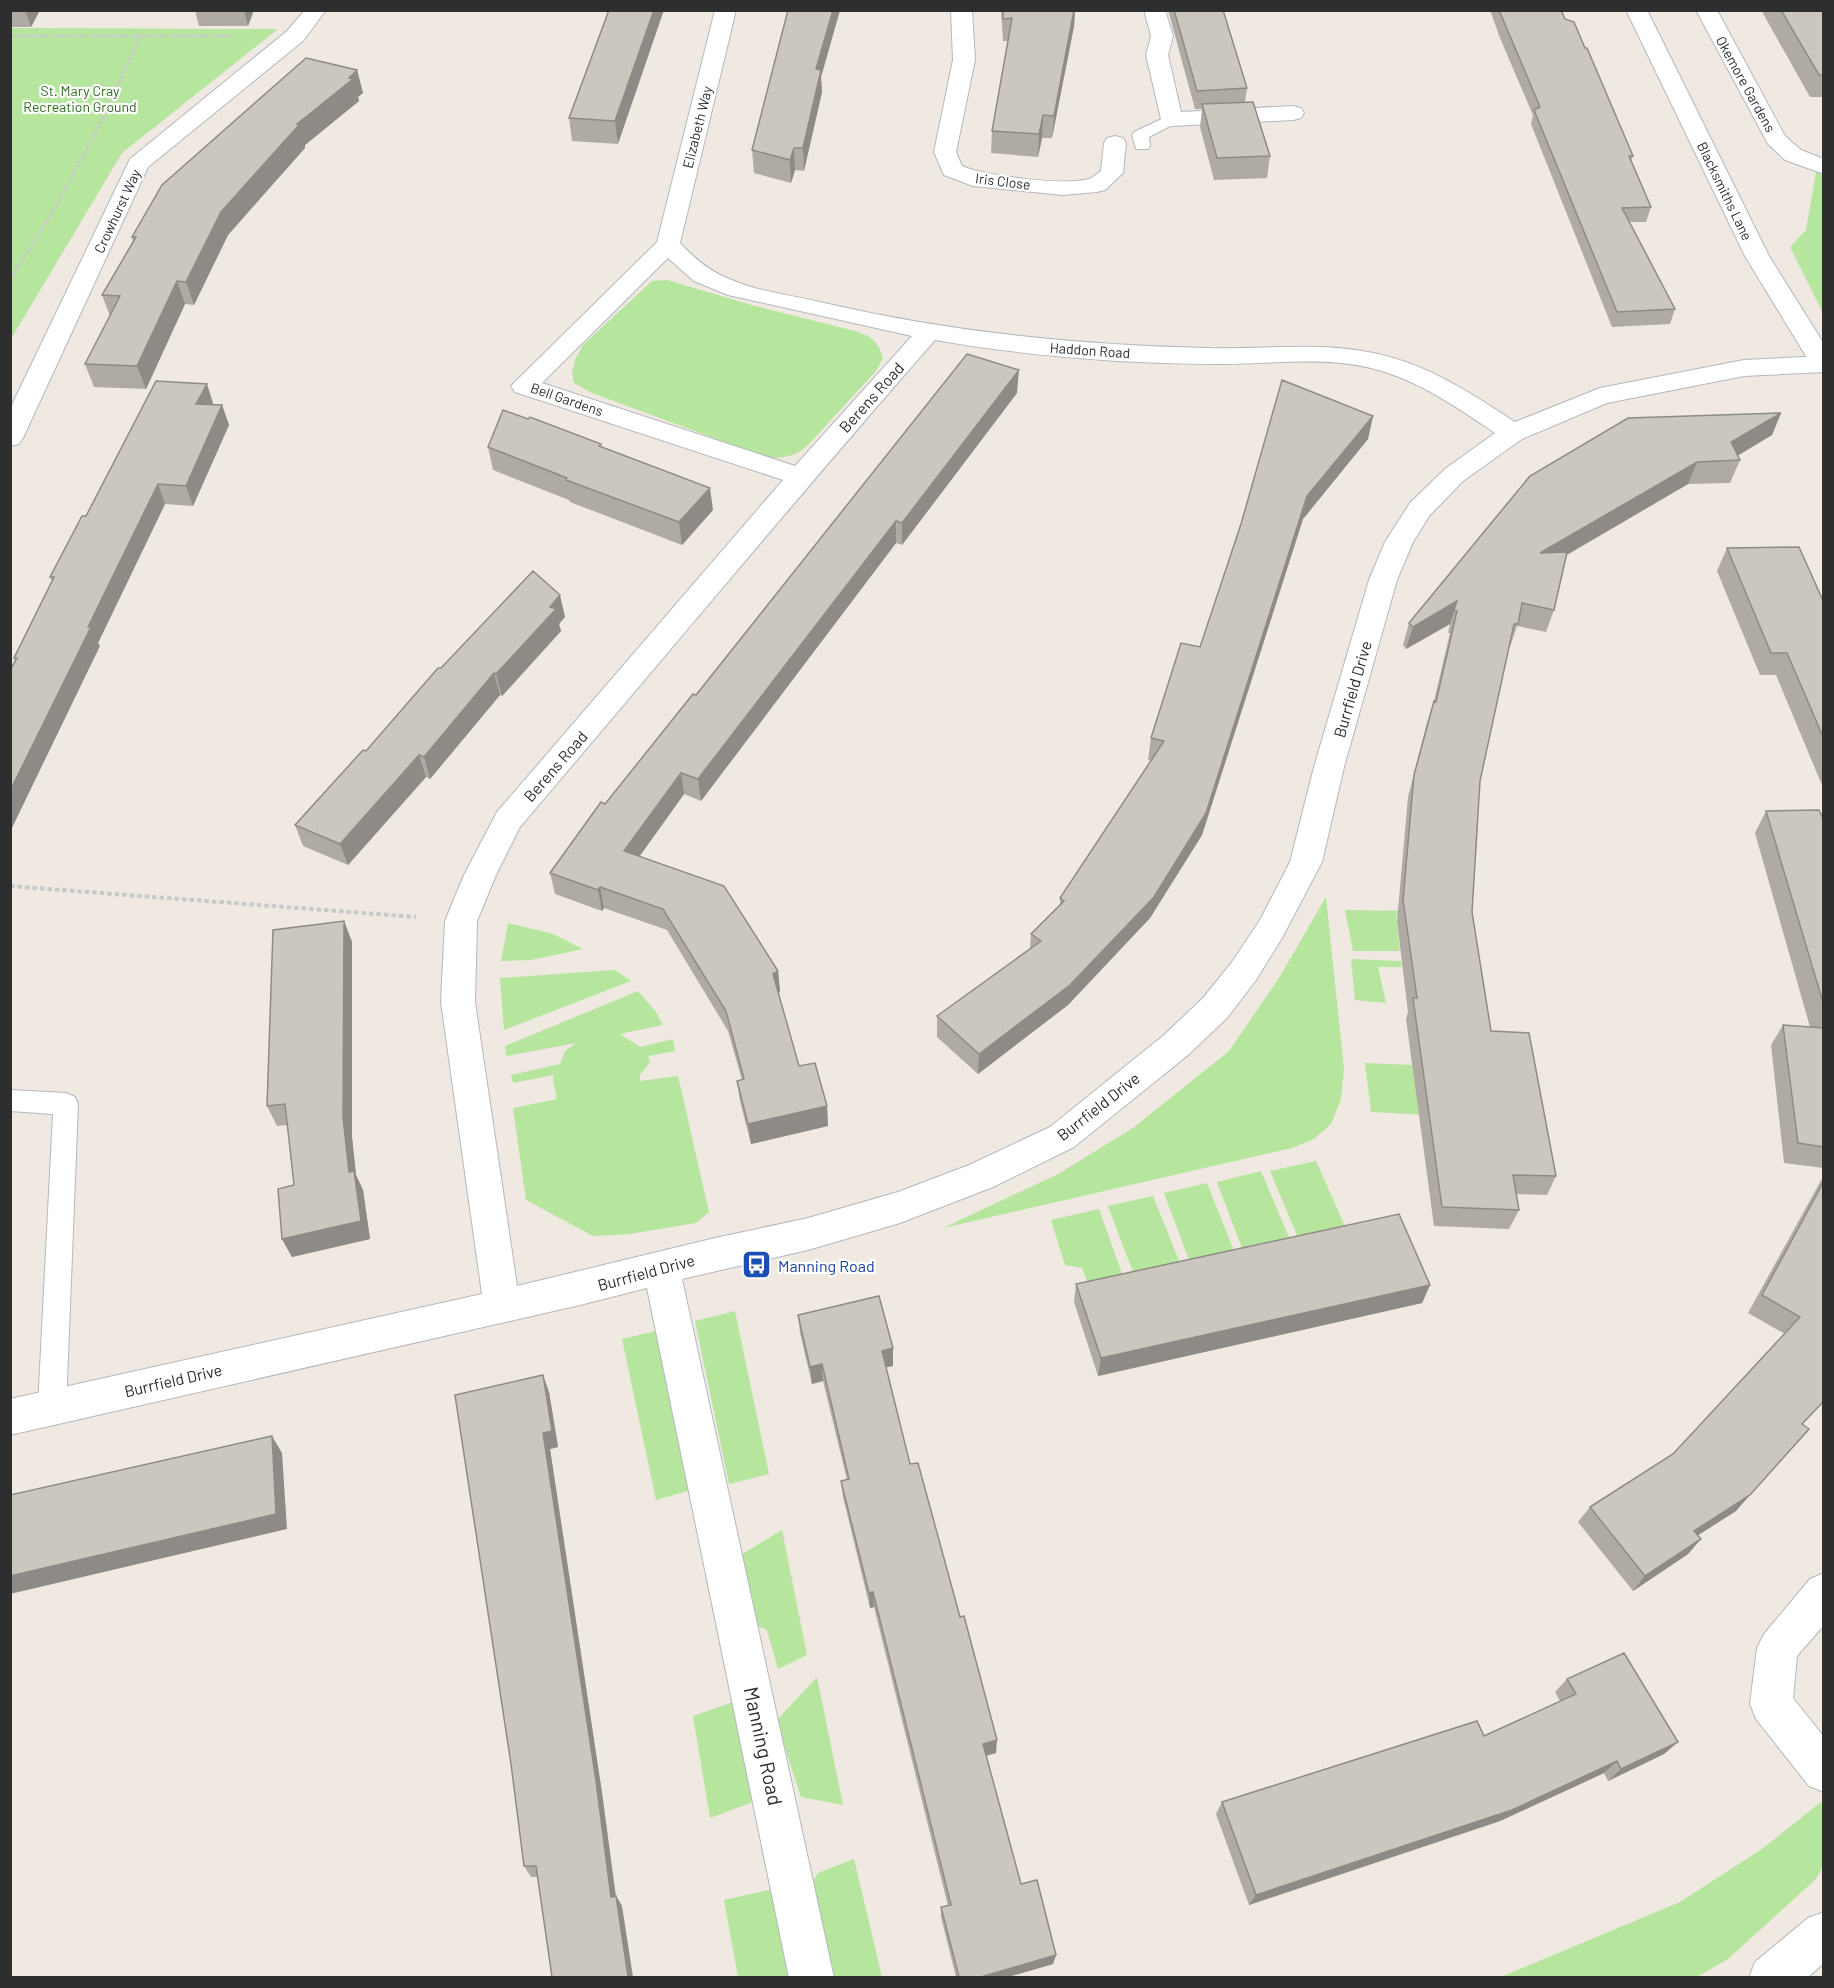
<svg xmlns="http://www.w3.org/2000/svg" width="1834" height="1988" viewBox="0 0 1834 1988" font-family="Barlow,sans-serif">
<rect width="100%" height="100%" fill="#efe9e1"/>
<!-- green -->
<path fill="#b6e59e" d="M11,28L278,29L122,153L11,339Z
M1817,166L1823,167V313L1790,247L1806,230Z
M667,280L755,306L855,331C871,336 878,341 883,358L876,371L808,445C796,456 785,458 768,458L592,393L574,383L572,373L575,360L583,345L652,281Z
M1326,897L1344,1069L1341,1099L1331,1124L1314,1139L1292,1148L943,1228L1058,1174L1133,1128L1229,1051L1279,978Z
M1345,910L1410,911L1414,915H1396L1400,951H1353Z
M508,923L553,934L583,949L531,960L501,961Z
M1351,959L1401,961L1402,967H1378L1386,1003L1355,1000Z
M615,970L631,981L504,1030L500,978Z
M638,991L656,1012L663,1025L620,1034L640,1047L673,1039L675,1051L648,1056L650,1062L640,1075V1081L678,1076L709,1212L696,1223L630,1234L593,1236L526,1200L513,1108L557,1099L553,1080L554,1075L513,1083L511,1075L560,1064L565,1051L576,1043L506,1056L505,1046Z
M1365,1063L1414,1065L1429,1115L1371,1112Z
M1316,1161L1352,1242L1304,1252L1270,1171Z
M1261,1171L1296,1254L1248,1264L1217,1182Z
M1207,1183L1240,1266L1195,1276L1164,1193Z
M1153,1196L1186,1278L1139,1288L1108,1206Z
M1099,1209L1126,1285L1094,1298L1082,1268L1065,1265L1051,1220Z
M735,1311L769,1474L729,1484L695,1321Z
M664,1329L698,1488L656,1500L622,1339Z
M782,1530L807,1655L778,1669L767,1630L757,1626L739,1556Z
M817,1677L843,1805L801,1797L776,1721Z
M739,1700L758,1800L710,1818L693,1716Z
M1821,1802L1824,1807L1823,1867L1815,1880L1728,1959L1697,1977H1501L1680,1902L1762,1849Z
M854,1859L882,1977H831L809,1888L818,1873Z
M773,1889L788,1977H738L724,1900Z"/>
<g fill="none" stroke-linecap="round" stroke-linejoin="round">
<defs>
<path id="lane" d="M1172,114L1180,119L1178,122L1149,137L1150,146L1148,149H1136L1132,135L1134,132Z
M10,1090L66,1093L75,1097L78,1104L66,1407L62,1416L52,1420L42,1416L38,1407L53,1114L10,1111Z"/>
<path id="street" d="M305,10H326L303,41L148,167L23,438L19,444L10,446V409L130,159L287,31Z
M715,10H736L680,243C694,258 708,270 727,278C757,292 792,295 824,303C949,332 1077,345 1206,348C1264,350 1320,341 1378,354C1429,365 1472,394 1515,422L1600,388L1744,360L1824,356L1823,372L1744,376L1607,403L1522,439L1463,481L1430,515L1413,542L1397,580L1344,767L1322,862L1282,938L1256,980L1227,1018L1188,1055L1074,1147L993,1187L900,1223L808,1250L682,1279L834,1978H789L647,1288L580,1305L10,1435V1399L482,1294L441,1002L445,921L464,875L497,812L783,480L515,392L511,386L657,242ZM668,258L694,281L728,295L912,336L795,466L542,383ZM935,340C1026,356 1119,363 1212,364C1266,365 1322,355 1375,369C1420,381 1458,408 1495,433L1445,469L1410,503L1385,542L1369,580L1314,767L1290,862L1260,920L1232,962L1203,998L1164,1035L1050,1127L969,1165L898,1192L808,1218L715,1238L517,1286L475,1002L477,921L496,875L520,827C658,665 794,501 935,340Z
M951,10H972L975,60L956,152L962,166C985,176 1065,186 1089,179C1093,178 1097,173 1101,171L1104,143L1107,138L1115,136L1123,138L1126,143L1123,173L1105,190L1097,192L1063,195L973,186L944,175L934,152L953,60Z
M1144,10H1165L1173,36L1168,55L1181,112L1293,106L1301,108L1304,113L1301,118L1293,120L1172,126L1164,124L1161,119L1146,55L1151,36Z
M1696,10H1717L1785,136L1801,150L1824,159V174L1785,160L1768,144Z
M1824,1573V1625L1797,1656L1793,1698L1824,1737V1792L1809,1786L1756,1719L1750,1704L1757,1648L1764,1634L1810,1579Z"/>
<path id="secondary" d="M1626,10H1647L1769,256L1824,344V373L1815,371L1745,256Z
M1824,1912V1963L1807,1978H1749L1755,1962L1808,1918Z"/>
</defs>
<!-- lane casing -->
<use href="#lane" stroke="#b4b7c1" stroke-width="2"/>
<!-- street casing -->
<use href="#street" stroke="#b4b7c1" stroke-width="2"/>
<!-- secondary casing -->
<use href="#secondary" stroke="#b4b7c1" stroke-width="2"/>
<!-- path-far1 -->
<path stroke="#c9c9c9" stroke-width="3" stroke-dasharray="3 2" stroke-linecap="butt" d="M10,36H232
M10,279L52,213L103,119L140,36"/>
<!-- path -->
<path stroke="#c9c9c9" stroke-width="4" stroke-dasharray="4.5 3" stroke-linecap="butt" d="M10,886L416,917"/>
<!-- lane -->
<use href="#lane" fill="#fff" fill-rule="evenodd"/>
<!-- street -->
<use href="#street" fill="#fff" fill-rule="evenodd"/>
<!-- secondary -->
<use href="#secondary" fill="#fff" fill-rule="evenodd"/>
</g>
<!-- wall -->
<path fill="#afaba4" d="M10,10H40L31,27H10Z
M195,10H254L248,26H199Z
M609,10L618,144L572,141L569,118Z
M788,10H840L821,77L822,92L804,171L795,170L791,183L754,173L752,150Z
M1001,10H1075L1074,26L1052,138H1042L1038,157L991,153L992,131L1008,41H1003Z
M1168,10H1223L1247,88L1245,102L1270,156L1267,178L1214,180L1200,127L1202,109H1195Z
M1490,10H1561L1633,156L1631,161L1651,207L1646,222H1629L1675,309L1670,324L1612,327L1531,124L1533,115L1500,38Z
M1761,10H1824V97H1810Z
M357,70L363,93L358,97L359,101L305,145V148L228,235L194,305L185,304L146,389L94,387L85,364L110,316L102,295L133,242L132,237Z
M1017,393L902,545L896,543L701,801L684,794L640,856L778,971L780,992L778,993L799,1066L827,1106L828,1126L751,1144L740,1101L737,1081L742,1080L728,1031L667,930L604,908L602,911L555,894L550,873L605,804L696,695Z
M213,403V405H222L229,425L193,506L165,504L98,643L100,646L15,661L14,658L52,581L50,577L86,516Z
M1781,413L1772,435L1737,455L1740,460L1730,483L1688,484L1567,555L1554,610L1546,632L1517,626L1510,647H1509L1480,781L1472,912L1491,1031L1556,1176L1547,1195L1516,1194L1519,1210L1509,1229L1434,1226L1406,1019L1408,1012L1397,921L1408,797L1427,723L1434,701L1450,633H1448L1450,624L1406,649L1403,645L1409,623Z
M1373,416L1368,439L1303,519L1202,835L1150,918L1068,1005L978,1074L937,1037V1016L1030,949L1031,934L1060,905V898L1152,761L1148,760L1151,738L1200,647Z
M528,419L601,444L602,447L713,510L682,545L570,502L569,500L493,470L488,447Z
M1727,548L1824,603V790L1776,675H1760L1717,571Z
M565,617L559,624L561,631L502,696L500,695L430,779L426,777L348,865L303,846L295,825L366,751L441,668Z
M1766,811L1824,821V1168L1784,1163L1771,1045L1783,1025L1810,1027L1755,833Z
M344,921L352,942V1137L356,1175L363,1190L370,1239L292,1257L282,1239L294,1185L287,1125L277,1126L267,1106Z
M1824,1175V1401L1802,1424L1736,1511L1698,1535L1701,1539L1688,1554L1633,1591L1578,1522L1590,1507L1673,1454L1785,1334L1748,1313Z
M1076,1284L1430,1285L1422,1303L1098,1376L1074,1302Z
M798,1315L893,1348V1366L886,1367L910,1464L996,1753L986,1755L1021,1884L1056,1955L1053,1964L1008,1977H956L941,1917V1907L948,1906L874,1607L870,1608L843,1497L841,1481L847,1480L823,1381L812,1384L800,1333Z
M549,1392L558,1447L550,1449L602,1793L616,1896L622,1906L537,1877H531L524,1866Z
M1567,1679L1678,1742L1664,1754L1608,1781L1604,1773L1500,1821L1249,1905L1216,1814L1222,1802L1484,1736L1560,1701L1555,1692Z"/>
<!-- shaded-wall -->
<path fill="#8e8b86" d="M25,10H40L31,27Z
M244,10H254L248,26Z
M654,10H664L618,144L615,121Z
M833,10H840L821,77L822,92L804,171L803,148L816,69Z
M1074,10H1075L1074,26L1052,138L1054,116Z
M357,70L363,93L358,97L359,101L305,145V148L228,235L194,305L186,282L221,212L297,124Z
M1043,115L1042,138L1038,157L1039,134Z
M794,148L795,170L791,183L790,160Z
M177,281L185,304L146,389L137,366Z
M1019,370L1017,393L902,545V523Z
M207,384L213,403L203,423L196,404Z
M222,405L229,425L193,506L186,486Z
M1781,413L1772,435L1729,461L1731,442Z
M1373,416L1368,439L1303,519L1202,835L1150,918L1068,1005L978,1074L979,1054L1154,897L1307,496Z
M1697,462L1688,484L1532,575L1540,553Z
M158,484L165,504L98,643L100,646L10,832V791L88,627Z
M710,488L713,510L682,545L679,522Z
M896,521V543L701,801L698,779Z
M560,595L565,617L559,624L561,631L502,696L496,674Z
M1457,601L1450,624L1406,649L1413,627Z
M494,673L500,695L430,779L424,757Z
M419,755L426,777L348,865L340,844Z
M681,773L684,794L628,872L624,851Z
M600,887L604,908L602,911L598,890Z
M344,921L352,942V1137L356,1175L363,1190L370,1239L292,1257L282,1239L349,1172L343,1117Z
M778,971L780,992L775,994L773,974Z
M827,1106L828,1126L751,1144L748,1124Z
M1430,1285L1422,1303L1098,1376L1101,1358Z
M893,1348V1366L883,1368L882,1351Z
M822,1364L823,1381L812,1384L810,1367Z
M543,1375L549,1392L558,1447L550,1449L602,1793L617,1907L611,1897L543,1433Z
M272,1436L282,1453L287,1529L10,1594V1576Z
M1750,1495L1736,1511L1681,1546L1694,1531Z
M1701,1539L1688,1554L1633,1591L1645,1576Z
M873,1592L874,1607L870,1608L869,1593Z
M997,1740L996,1753L982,1757L983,1744Z
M1678,1742L1664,1754L1608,1781L1621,1769Z
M1617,1761L1604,1773L1500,1821L1249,1905L1256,1895Z
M616,1896L622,1906L633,1977H628Z
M1056,1955L1053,1964L1008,1977H981Z"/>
<!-- building -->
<path fill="#cbc7bf" stroke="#8e8b86" stroke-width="1.5" d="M609,10H654L615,121L569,118Z
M788,10H833L816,69L821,70L803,148H794L790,160L752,150Z
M1003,10H1074L1054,116L1043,115L1039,134L992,131L1012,18L1003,19Z
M1174,10H1223L1247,88L1197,91Z
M1499,10H1561L1565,19L1574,22L1585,48H1587L1633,156H1629L1651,207L1622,208L1675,309L1617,312L1534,110L1540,107Z
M1781,10H1824V75H1819Z
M306,58L357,70L349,78L353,79L297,124L299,125L221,212L186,282L177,281L137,366L85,364L120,296L102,295L136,237H132L162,185Z
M1253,102L1270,156L1217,158L1202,104Z
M967,354L1019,370L902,523L896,521L698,779L681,773L624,851L724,886L778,971L773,974L799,1066L815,1063L827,1106L748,1124L737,1081L744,1079L726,1011L663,909L600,887L598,890L550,873L601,802L605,804L693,694L696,695Z
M1282,380L1373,416L1307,496L1206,813L1154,897L1070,985L979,1054L937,1016L1041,941L1031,934L1064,901L1060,898L1164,741L1151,738L1181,643L1200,647L1241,524Z
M156,381L207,384L196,404L222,405L186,486L158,484L88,627H91L10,791V670L17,658H14L54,577H50L82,516H86Z
M503,410L528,419L530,417L601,444L599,446L710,488L679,522L566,480L567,478L488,447Z
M1781,413L1731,442L1740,460L1697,462L1540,553L1567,552L1554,610L1522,603L1518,624H1514L1480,781L1472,912L1491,1031L1529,1033L1556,1176L1513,1175L1519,1210L1442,1207L1413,998H1417L1403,900L1414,775L1434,701L1436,702L1457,611L1454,610L1457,601L1413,627L1409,623L1530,476L1628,418Z
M1799,547L1824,603V739L1787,653H1771L1727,548Z
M533,571L560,595L550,607L556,609L496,674L494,673L424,757L419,755L340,844L295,825L363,750L366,751L438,668H441Z
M1819,810L1824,821V1006L1766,811Z
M344,921L343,1117L349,1172L354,1171L361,1221L282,1239L278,1189L294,1185L285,1104L267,1106L273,930Z
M1783,1025L1824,1028V1147L1798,1143Z
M1824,1181V1401L1802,1424L1809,1429L1750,1495L1694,1531L1701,1539L1645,1576L1590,1507L1673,1454L1800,1317L1762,1295Z
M1399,1214L1430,1285L1101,1358L1076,1284Z
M879,1296L893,1348L882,1351L910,1464L918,1463L960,1617L964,1616L997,1740L983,1744L1021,1884L1037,1880L1056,1955L981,1977H959L941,1907L951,1905L873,1592L869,1593L841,1481L849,1479L822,1364L810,1367L798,1315Z
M543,1375L552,1431L543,1433L596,1781L611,1897L616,1896L628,1977H552L536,1866H524L511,1764L455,1395Z
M272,1436L276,1514L10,1576V1495Z
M1624,1653L1678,1742L1621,1769L1617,1761L1512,1810L1256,1895L1222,1802L1477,1721L1484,1736L1576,1694L1567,1679Z"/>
<!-- icons -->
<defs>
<symbol id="bus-square" viewBox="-11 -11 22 22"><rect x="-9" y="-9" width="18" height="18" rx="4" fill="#1a4fb4" stroke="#fff"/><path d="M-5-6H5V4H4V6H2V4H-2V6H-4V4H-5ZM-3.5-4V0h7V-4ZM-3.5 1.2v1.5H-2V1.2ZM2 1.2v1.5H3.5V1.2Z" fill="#fff"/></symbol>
</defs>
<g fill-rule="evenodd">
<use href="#bus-square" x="740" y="1248" width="33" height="33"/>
</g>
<g text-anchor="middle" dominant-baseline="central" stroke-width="4.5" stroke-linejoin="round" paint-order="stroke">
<!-- far-street labels -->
<g font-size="14" fill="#2e2e2e" stroke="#fff">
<text transform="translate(1746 84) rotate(61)">Okemore Gardens</text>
<text transform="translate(697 127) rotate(-76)">Elizabeth Way</text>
<text transform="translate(1003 181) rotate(7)">Iris Close</text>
<text transform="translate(1725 191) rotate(64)">Blacksmiths Lane</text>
<text transform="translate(117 211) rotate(-65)">Crowhurst Way</text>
<text transform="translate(1090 350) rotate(4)">Haddon Road</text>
<text transform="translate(567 399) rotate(19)">Bell Gardens</text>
</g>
<!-- far-park labels -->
<g font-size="14" fill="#2c6e1b" stroke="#fff">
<text x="80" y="90">St. Mary Cray<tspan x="80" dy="16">Recreation Ground</tspan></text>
</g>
<!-- street labels -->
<g font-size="16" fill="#2e2e2e" stroke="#fff">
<text transform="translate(871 397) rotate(-48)">Berens Road</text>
<text transform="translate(1352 689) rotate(-74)">Burrfield Drive</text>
<text transform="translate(555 766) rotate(-49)">Berens Road</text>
<text transform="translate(1098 1106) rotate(-38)">Burrfield Drive</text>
<text transform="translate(646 1272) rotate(-15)">Burrfield Drive</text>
<text transform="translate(173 1380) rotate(-13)">Burrfield Drive</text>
</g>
<!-- transit labels -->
<g font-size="16" fill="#164399" stroke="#fff" text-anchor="start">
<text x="778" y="1265">Manning Road</text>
</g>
<!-- near-street labels -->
<g font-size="20" fill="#2e2e2e" stroke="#fff">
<text transform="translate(764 1746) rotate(78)">Manning Road</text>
</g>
</g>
<!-- border -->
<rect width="1834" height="1988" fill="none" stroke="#2e2e2e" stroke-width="24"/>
</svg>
